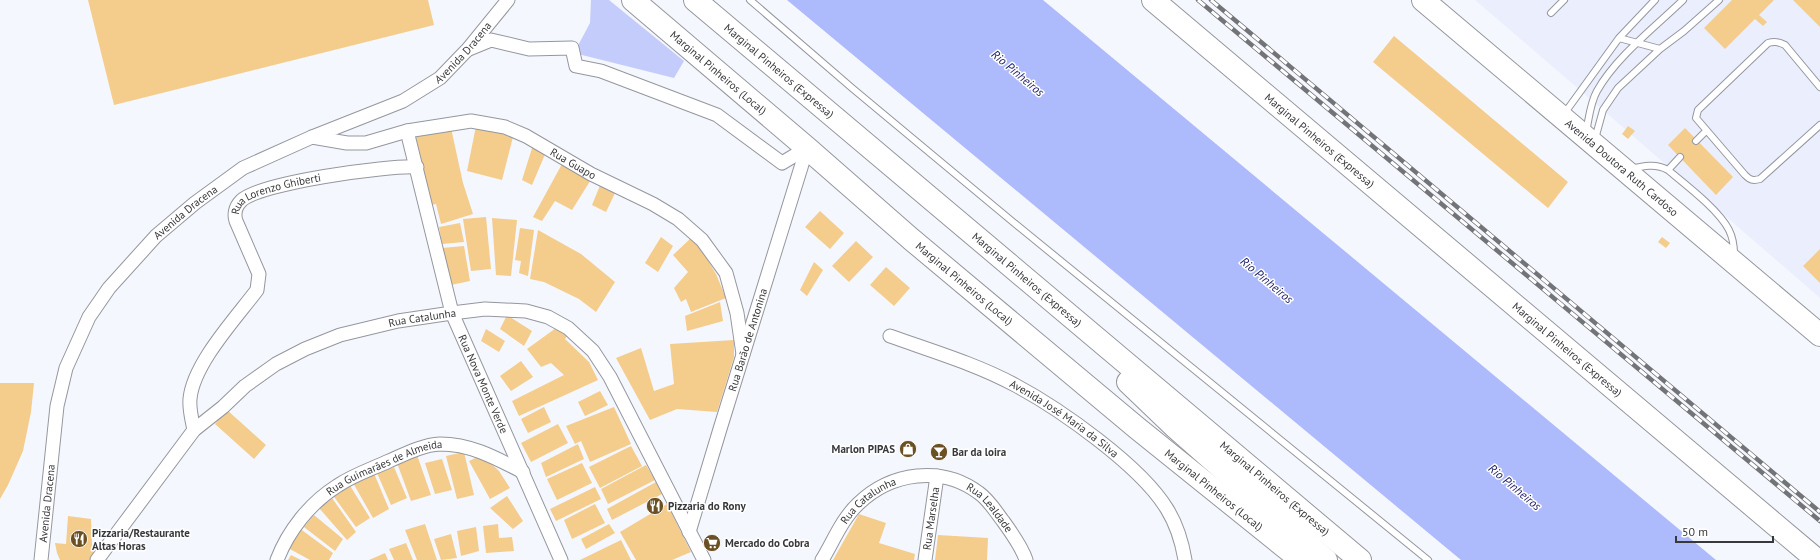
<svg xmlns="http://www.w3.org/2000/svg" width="1820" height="560" viewBox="0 0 1820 560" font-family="'PT Sans',sans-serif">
<rect width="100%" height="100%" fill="#f5f7fe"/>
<!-- built -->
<path fill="#eaeefd" d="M1475,0H1820V298L1603,110Z"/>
<!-- green -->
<path fill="#c3ccfa" d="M591,0H609L684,61L674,78L574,53L590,23Z"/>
<!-- water -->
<path fill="#adbafb" d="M787,0H1043L1716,560H1461Z"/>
<!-- building -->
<path fill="#f4cc8c" d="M88,0H428L434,25L114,105Z
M1732,0H1774L1759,15L1767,22L1763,26L1755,19L1725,49L1704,28Z
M1793,0H1820V27Z
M1394,36L1568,182L1548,208L1373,62Z
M476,126L513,137L502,180L467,171Z
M1628,126L1635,131L1628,139L1622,134Z
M451,128L463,183L473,214L441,224L436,204L443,202L432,205L415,133Z
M1685,128L1733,177L1716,195L1668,145Z
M533,145L546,152L532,185L522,180Z
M562,164L592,178L572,210L555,201L542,221L533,217Z
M601,183L616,191L606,212L592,205Z
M820,211L844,233L830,249L805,227Z
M486,217L491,269L471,271L463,219Z
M492,218L517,220L511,276L496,275Z
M460,223L464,242L442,244L439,227Z
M520,228L534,230L528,276L519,273L521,261L515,260Z
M538,230L581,254L615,282L596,312L579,299L544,282L530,279Z
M661,237L673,246L658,272L645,263Z
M1662,237L1670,243L1666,248L1658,242Z
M691,238L704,254L716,274L726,298L691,312L686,299L681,302L674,288L688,272L673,255Z
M856,241L873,257L849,282L832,266Z
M464,246L470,281L451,285L442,248Z
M1820,249V283L1803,266Z
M814,262L823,270L807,296L800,290Z
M886,267L910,288L894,306L870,285Z
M720,302L723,321L687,331L685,316Z
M507,315L532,331L524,346L500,329Z
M556,328L567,336L565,339L589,362L598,380L519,416L512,401L564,375L551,363L541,367L527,349Z
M486,329L505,341L499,352L481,341Z
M734,340V357L717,412L677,409L650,420L616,358L641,348L654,391L674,384L670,344Z
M521,361L533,377L511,391L500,376Z
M0,383H34L31,412L23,451L8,485L0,499Z
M600,391L608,405L585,416L578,402Z
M544,407L551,422L528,433L521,419Z
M614,407L631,444L590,462L581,441L575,444L566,426Z
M227,410L266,445L254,459L215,424Z
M558,424L568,443L531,462L521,443Z
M578,444L584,459L546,477L541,463Z
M631,446L642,466L600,488L589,467Z
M464,452L474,495L457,499L446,456Z
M417,455L431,495L411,501L397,463Z
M482,455L499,471L510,488L490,499L469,461Z
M442,459L452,490L435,494L425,463Z
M582,463L592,483L557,500L547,479Z
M646,465L655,480L608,504L601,489Z
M394,467L407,498L391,505L377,473Z
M373,471L389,509L373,518L352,481Z
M656,482L662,494L612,520L607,509Z
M349,484L370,518L356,527L332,494Z
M595,487L601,499L556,521L550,509Z
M507,496L523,521L513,529L490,508Z
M332,498L356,532L347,540L319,508Z
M595,504L605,523L572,539L564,520Z
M667,504L691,552L672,560H636L620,532Z
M859,514L886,523L879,543L915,554L914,560H833Z
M314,515L343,539L335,551L304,527Z
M68,516L91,519L92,544L100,549L93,560H60L57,553L55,543L66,544Z
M425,524L437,560H417L405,530Z
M498,524L499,538L512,537L514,551L486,553L483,526Z
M609,524L615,533L586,549L581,539Z
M476,527L479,551L461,556L457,531Z
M299,528L333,553L329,560H310L288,548Z
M451,534L457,558L441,560L434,539Z
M938,535L988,538L987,560H935Z
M621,540L631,560H580Z
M406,543L413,560H394L389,549Z
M385,553L388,560H369Z
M291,555L301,560H288Z"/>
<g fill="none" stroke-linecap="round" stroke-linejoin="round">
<defs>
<path id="lane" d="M750,0L852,88L1013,222L1428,560
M1551,13L1564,0
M1619,38L1660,49
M1820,87L1785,45C1778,42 1775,41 1768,43L1698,110L1696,118L1745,175C1750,180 1753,181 1760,179L1820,125
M1564,114L1619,38L1655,0
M1586,132C1589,119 1590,103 1597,91C1616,57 1655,27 1683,0
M1595,139L1603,110L1618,88L1660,49L1684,31L1719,0
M1696,141L1706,131
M1630,169C1643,166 1656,163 1668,170C1686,185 1719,210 1729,230C1733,238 1734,246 1734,254
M1668,170L1680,157"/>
<g id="street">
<path d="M469,49L491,40L529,49L572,48L576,66L601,71L717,115L782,163L807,148"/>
<path id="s1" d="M407,131L452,313L561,560"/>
<path id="s2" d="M312,137L347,143H366L407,131L471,121L505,127L526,136L591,174L653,204L678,219L702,240L726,273L737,313L743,354"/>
<path id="s3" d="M890,336C932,351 976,364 1015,385C1060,409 1141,466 1167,509C1177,525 1182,542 1185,560"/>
<path id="s4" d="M194,430C192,420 189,409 190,399C193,364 236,318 257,290L259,274L236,221C234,215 235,207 241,201C258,183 388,165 417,167"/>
<path id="s5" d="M689,532L720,429L807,148"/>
<path id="s6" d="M41,560L57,406L66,368L89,317L109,288L156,236L195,203L243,168L312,137L403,101L440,78L468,49L508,0"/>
<path id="s7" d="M97,560L194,430L223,407L245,386L276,364L305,349L340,335L398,321L452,313L485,309L526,311L548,317L568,328L593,351L610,377L704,560"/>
<path id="s8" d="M277,560C288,531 310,503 337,486C353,475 372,469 389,461C405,454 422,445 440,444C471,444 496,458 523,472"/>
<path id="s9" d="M822,560C833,542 842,519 858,504C891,472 942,465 979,493C989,500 996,512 1003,521C1011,532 1022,547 1026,560"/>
<path id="s10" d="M925,560L937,476"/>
</g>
<g id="highway">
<path id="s11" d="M633,0L807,148L911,239L1137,428L1301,560"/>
<path id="s12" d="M695,0L1360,560"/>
<path id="s13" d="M1153,0L1817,560"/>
<path id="s14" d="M1423,0L1820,335"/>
<path d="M1128,382L1176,428L1326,560"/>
</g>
</defs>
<!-- lane casing -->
<use href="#lane" stroke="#95979e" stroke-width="8"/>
<!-- street casing -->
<use href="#street" stroke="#95979e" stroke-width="15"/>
<!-- highway casing -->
<use href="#highway" stroke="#95979e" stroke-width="24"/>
<!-- lane -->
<use href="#lane" stroke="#fff" stroke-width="6"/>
<!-- street -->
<use href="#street" stroke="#fff" stroke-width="13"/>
<!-- highway -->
<use href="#highway" stroke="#fff" stroke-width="22"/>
<defs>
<path id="rail" d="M1198,0L1820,521
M1211,0L1820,512"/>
</defs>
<!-- rail casing -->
<use href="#rail" stroke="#737478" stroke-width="4.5"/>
<!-- rail -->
<use href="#rail" stroke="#fff" stroke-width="3" stroke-dasharray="9" stroke-linecap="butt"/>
</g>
<!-- icons -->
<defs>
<symbol id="shop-disc" viewBox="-11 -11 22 22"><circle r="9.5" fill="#6a5022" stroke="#fff"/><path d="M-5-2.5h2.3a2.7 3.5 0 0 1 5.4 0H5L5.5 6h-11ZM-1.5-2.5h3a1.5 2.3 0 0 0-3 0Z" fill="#fff"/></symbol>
<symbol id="bar-disc" viewBox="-11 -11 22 22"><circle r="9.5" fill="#6a5022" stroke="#fff"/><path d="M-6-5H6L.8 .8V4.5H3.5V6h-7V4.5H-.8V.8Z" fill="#fff"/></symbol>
<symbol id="restaurant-disc" viewBox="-11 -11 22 22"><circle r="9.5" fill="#6a5022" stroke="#fff"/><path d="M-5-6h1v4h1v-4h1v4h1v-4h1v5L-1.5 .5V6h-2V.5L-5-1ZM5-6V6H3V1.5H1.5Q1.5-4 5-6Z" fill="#fff"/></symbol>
<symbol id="supermarket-disc" viewBox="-11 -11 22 22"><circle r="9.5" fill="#6a5022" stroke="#fff"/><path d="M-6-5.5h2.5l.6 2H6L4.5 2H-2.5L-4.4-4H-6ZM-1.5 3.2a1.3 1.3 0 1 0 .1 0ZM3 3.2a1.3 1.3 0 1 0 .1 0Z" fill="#fff"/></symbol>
</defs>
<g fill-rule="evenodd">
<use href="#shop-disc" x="898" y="439" width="20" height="20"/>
<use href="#bar-disc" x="929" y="442" width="20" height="20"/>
<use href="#restaurant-disc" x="645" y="496" width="20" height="20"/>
<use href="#restaurant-disc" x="69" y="529" width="20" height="20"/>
<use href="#supermarket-disc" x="702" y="533" width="20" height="20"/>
</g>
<g text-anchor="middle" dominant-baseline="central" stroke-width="3" stroke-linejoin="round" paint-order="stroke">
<!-- street labels -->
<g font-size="11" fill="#37383b" stroke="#fff">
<text stroke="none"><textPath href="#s6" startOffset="717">Avenida Dracena</textPath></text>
<text stroke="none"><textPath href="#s12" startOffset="110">Marginal Pinheiros (Expressa)</textPath></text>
<text stroke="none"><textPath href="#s11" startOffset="112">Marginal Pinheiros (Local)</textPath></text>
<text stroke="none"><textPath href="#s13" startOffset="218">Marginal Pinheiros (Expressa)</textPath></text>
<text stroke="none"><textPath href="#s2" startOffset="274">Rua Guapo</textPath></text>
<text stroke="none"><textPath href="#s14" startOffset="260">Avenida Doutora Ruth Cardoso</textPath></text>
<text stroke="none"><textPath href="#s4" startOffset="291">Rua Lorenzo Ghiberti</textPath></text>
<text stroke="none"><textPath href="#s6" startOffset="393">Avenida Dracena</textPath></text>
<text stroke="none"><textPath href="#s12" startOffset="434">Marginal Pinheiros (Expressa)</textPath></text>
<text stroke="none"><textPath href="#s11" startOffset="436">Marginal Pinheiros (Local)</textPath></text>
<text stroke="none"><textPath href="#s7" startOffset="422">Rua Catalunha</textPath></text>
<text stroke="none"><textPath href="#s5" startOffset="201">Rua Barão de Antonina</textPath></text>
<text stroke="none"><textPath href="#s13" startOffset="542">Marginal Pinheiros (Expressa)</textPath></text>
<text stroke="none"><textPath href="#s1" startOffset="265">Rua Nova Monte Verde</textPath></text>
<text stroke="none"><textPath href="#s3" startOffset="194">Avenida José Maria da Silva</textPath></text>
<text stroke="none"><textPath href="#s8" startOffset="148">Rua Guimarães de Almeida</textPath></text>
<text stroke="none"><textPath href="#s12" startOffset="758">Marginal Pinheiros (Expressa)</textPath></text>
<text stroke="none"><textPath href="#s11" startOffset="760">Marginal Pinheiros (Local)</textPath></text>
<text stroke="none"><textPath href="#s6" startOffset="57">Avenida Dracena</textPath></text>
<text stroke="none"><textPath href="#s9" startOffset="77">Rua Catalunha</textPath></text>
<text stroke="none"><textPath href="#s9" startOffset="217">Rua Lealdade</textPath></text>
<text stroke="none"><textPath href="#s10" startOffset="42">Rua Marselha</textPath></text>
</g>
<!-- poi labels -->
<g font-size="11" font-weight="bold" fill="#37383b" stroke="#fff" text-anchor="start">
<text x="895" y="449" text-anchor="end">Marlon PIPAS</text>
<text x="952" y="452">Bar da loira</text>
<text x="668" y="506">Pizzaria do Rony</text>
<text x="92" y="533">Pizzaria/Restaurante<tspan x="92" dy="13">Altas Horas</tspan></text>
<text x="725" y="543">Mercado do Cobra</text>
</g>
<!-- water labels -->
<g font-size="12" font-style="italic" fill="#21216a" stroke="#fff">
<text transform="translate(1018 73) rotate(40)">Rio Pinheiros</text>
<text transform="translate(1267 280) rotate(40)">Rio Pinheiros</text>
<text transform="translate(1515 487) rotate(40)">Rio Pinheiros</text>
</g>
</g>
<!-- scale -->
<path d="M1676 536v6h97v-6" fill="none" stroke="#37383b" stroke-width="2"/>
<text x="1682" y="536" font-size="12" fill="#37383b" stroke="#ffffff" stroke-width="3" paint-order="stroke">50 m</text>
</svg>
